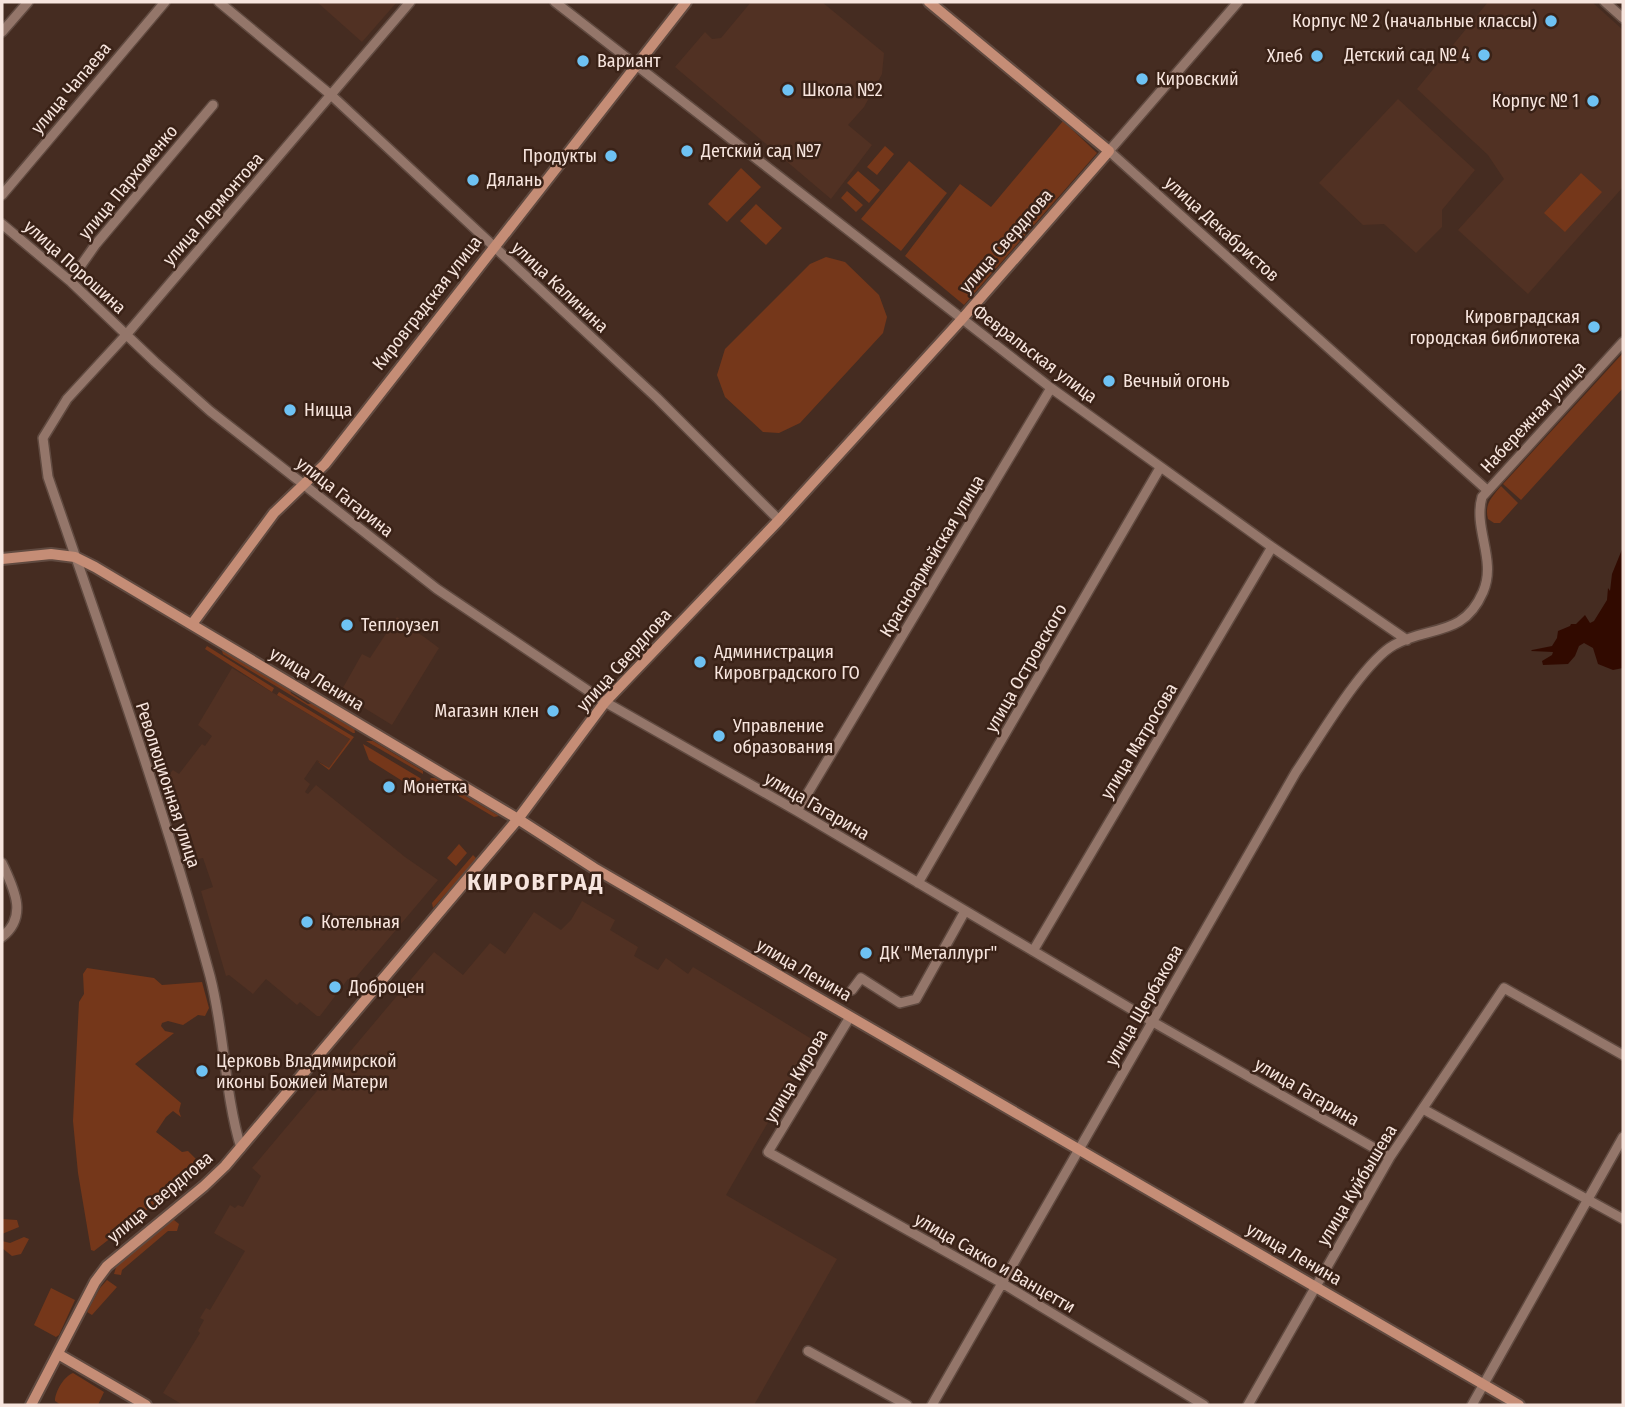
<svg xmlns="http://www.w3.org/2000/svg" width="1625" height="1407" viewBox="0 0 1625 1407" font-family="'Fira Sans Condensed',sans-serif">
<rect width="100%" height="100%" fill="#452c21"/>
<!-- built -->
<path fill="#513123" d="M317,2H397L362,42Z
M751,2H822L884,53L882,74L864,107L848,125L872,145L831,199L675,67L705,32L712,39L721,38Z
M1488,2H1592L1623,30V187L1528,294L1458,230L1504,179L1488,155L1417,89Z
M1398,99L1475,170L1442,210V227L1416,253L1384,224L1363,225L1319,183Z
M397,617L439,648L392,725L340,693L362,654L370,658Z
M232,668L350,739L329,769L317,760L304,779L310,784L305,792L308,794L316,785L405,857L438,880L352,982L348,979L320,1016H317L300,1002L297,1005L266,979L253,994L229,975L226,976L201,891L213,887L203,858L198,859L183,810L177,807L167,776L173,770L179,774L202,744L205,746L212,736L198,725Z
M582,901L615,920L610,930L638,947L634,956L658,970L666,958L688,974L693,967L815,1041L726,1195L837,1259L754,1405H183L163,1393L200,1333L198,1331L204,1320L200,1318L206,1308L210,1310L245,1251L214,1233L230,1205L235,1208L238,1205L243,1207L261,1176L252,1168L423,965L434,952L463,975L490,943L505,954L534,912L561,930L571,920Z"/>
<!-- green -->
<path fill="#75371a" d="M1063,121L1097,153L964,305L905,256L960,184L991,207Z
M885,146L894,154L877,175L867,167Z
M909,161L947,193L901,251L861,219Z
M741,168L761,187L727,222L708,204Z
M858,171L880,190L869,203L847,183Z
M1581,173L1602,192L1565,232L1544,213Z
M847,191L863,205L856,212L841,198Z
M756,204L782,228L766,245L740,221Z
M826,257L845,262L879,295L887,317L883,333L800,423L779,433L763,432L725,397L717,375L725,349L810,264Z
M1623,353V388L1521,500L1503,484Z
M1501,486L1518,503L1500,523H1494L1488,519C1484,504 1492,497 1501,486Z
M207,646L274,688L272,692L205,649Z
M226,650L290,689L291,693L308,704L313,703L354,727L355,733H353L223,654L222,651Z
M279,692L354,737L329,770L317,761L329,768L350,739L277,695Z
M366,741H373L423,771V774Z
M363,744L420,778L421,779L417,784L407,779L404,782L369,760Z
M431,778H435L499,816L494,817L430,779Z
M459,844L467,853L456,866L447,858Z
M473,855L476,858L474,862L433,908L432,903Z
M87,968L154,978L162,985L202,982L209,1008L205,1016L198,1015L183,1025L168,1021L162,1023L161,1026L165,1031L174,1033L135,1064L181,1103L179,1111L181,1117L173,1111L166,1117L156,1132L182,1152L188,1151L199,1162L197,1171L94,1251L91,1250L78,1173L73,1121L79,1002L84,994L83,974Z
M2,1219L17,1220L19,1227L2,1234Z
M174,1220L179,1224L177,1231H168L122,1270L121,1275L114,1274L117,1264L169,1221Z
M24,1237L29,1239L21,1254L12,1256L2,1248V1241L10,1243Z
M107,1280L117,1287L92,1315L87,1312L100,1288Z
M51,1288L75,1300L59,1335L56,1337L34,1325Z
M73,1373L104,1392L98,1405H61L55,1401C55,1392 64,1376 73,1373Z"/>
<!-- water -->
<path fill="#310a00" d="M1623,547V668L1613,670L1598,664L1593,648L1584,643L1579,646L1575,656L1568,664L1543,665L1542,661L1552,655L1553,652L1531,651L1532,650L1552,646L1557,638L1558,631L1570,626L1571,624H1576L1585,615L1590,623L1594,621L1607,600L1608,588L1610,591L1612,574Z"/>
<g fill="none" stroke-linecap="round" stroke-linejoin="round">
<defs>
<path id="minor" d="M219,2L331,95L657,398L779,520
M555,2L1051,388L1272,547L1407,640
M1238,2L1109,151L1487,490
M1605,2L1623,18
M2,32L28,2
M2,195L165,2
M2,224L70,281L155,362L210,411L437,589L605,702L797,811L1153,1022L1390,1157
M70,281L96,244L213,105
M797,811L1051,388
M2,863C13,887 29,916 2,937
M918,883L1160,468
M1033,951L1272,547
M852,990L861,978L900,1003L916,999L965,911
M850,1017L768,1152L1002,1283L1204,1405
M1423,1109L1623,1219
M241,1148C224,1092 225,1033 210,976C164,807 105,642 48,477L43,438L67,399L126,335L410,2
M808,1351L907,1405
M932,1405L1296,772C1318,740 1363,662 1394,645C1429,625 1463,638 1483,592C1497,560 1473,529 1482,497L1623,342
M1248,1405L1390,1157L1504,988L1623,1055
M1472,1405L1623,1137"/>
<path id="major" d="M2,559L51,554L75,557L95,567L518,819L594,868L1519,1405
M192,624L274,513L325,464L686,2
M58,1354L146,1405
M31,1405L95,1282L107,1266L204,1186L225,1166L518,819L605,702L779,520L962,319L1109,151L929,2"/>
</defs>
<!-- minor casing -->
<use href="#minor" stroke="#604a40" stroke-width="12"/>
<!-- major casing -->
<use href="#major" stroke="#604a40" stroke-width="14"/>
<!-- minor -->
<use href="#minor" stroke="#94766a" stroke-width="9"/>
<!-- major -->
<use href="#major" stroke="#c58d76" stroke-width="10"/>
</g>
<!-- markers -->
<g fill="#6ec2f3" stroke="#3a2217" stroke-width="2.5">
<circle cx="1551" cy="21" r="7"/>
<circle cx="1484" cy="55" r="7"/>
<circle cx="1317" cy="56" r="7"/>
<circle cx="583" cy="61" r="7"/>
<circle cx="1142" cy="79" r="7"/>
<circle cx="788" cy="90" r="7"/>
<circle cx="1593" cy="101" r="7"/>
<circle cx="687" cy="151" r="7"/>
<circle cx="611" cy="156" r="7"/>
<circle cx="473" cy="180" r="7"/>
<circle cx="1594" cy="327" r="7"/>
<circle cx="1109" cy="381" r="7"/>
<circle cx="290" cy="410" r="7"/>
<circle cx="347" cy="625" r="7"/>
<circle cx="700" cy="662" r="7"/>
<circle cx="553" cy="711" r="7"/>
<circle cx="719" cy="736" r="7"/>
<circle cx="389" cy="787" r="7"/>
<circle cx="307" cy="922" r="7"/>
<circle cx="866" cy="953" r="7"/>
<circle cx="335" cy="987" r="7"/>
<circle cx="202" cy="1071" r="7"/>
</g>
<g text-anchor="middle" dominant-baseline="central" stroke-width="5" stroke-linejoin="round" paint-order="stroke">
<!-- poi labels -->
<g font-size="18" fill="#f7e5de" stroke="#3a2217" text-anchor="start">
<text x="1537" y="21" text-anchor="end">Корпус № 2 (начальные классы)</text>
<text x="1470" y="55" text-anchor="end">Детский сад № 4</text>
<text x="1303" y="56" text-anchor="end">Хлеб</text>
<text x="597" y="61">Вариант</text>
<text x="1156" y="79">Кировский</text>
<text x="802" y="90">Школа №2</text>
<text x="1579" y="101" text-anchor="end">Корпус № 1</text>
<text x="701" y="151">Детский сад №7</text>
<text x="597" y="156" text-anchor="end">Продукты</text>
<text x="487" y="180">Дялань</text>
<text x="1580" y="317" text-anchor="end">Кировградская<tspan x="1580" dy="21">городская библиотека</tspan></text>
<text x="1123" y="381">Вечный огонь</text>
<text x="304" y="410">Ницца</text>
<text x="361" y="625">Теплоузел</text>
<text x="714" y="652">Администрация<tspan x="714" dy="21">Кировградского ГО</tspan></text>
<text x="539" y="711" text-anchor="end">Магазин клен</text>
<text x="733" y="726">Управление<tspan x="733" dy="21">образования</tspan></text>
<text x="403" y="787">Монетка</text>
<text x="321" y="922">Котельная</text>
<text x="880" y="953">ДК "Металлург"</text>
<text x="349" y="987">Доброцен</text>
<text x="216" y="1061">Церковь Владимирской<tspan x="216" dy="21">иконы Божией Матери</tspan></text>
</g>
<!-- street labels -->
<g font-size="18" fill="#f7e5de" stroke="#3a2217">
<text transform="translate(71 88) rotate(-50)">улица Чапаева</text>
<text transform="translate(128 182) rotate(-50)">улица Пархоменко</text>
<text transform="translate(213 209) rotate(-49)">улица Лермонтова</text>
<text transform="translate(1222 229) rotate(42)">улица Декабристов</text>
<text transform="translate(1006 241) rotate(-49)">улица Свердлова</text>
<text transform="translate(75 267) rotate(42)">улица Порошина</text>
<text transform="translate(560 287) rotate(43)">улица Калинина</text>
<text transform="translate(427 303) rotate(-52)">Кировградская улица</text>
<text transform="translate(1035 354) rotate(37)">Февральская улица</text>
<text transform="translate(1533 417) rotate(-47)">Набережная улица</text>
<text transform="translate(345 497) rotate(38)">улица Гагарина</text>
<text transform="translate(932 556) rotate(-59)">Красноармейская улица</text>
<text transform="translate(624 660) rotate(-48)">улица Свердлова</text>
<text transform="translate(1026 668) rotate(-60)">улица Островского</text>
<text transform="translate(317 679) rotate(31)">улица Ленина</text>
<text transform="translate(1139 741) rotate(-59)">улица Матросова</text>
<text transform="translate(168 785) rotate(72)">Революционная улица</text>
<text transform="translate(817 806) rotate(30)">улица Гагарина</text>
<text transform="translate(804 970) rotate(30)">улица Ленина</text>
<text transform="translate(1144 1005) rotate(-60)">улица Щербакова</text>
<text transform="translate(796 1076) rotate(-59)">улица Кирова</text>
<text transform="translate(1307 1092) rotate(30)">улица Гагарина</text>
<text transform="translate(1357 1185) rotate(-59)">улица Куйбышева</text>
<text transform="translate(160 1197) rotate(-40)">улица Свердлова</text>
<text transform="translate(1294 1254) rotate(30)">улица Ленина</text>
<text transform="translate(995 1263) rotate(30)">улица Сакко и Ванцетти</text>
</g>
<!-- district labels -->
<g font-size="24" font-weight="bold" letter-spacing="2" fill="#f7e5de" stroke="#3a2217">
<text x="536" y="882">КИРОВГРАД</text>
</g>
</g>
<!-- border -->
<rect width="1625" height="1407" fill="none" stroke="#f7e5de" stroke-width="7"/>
</svg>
